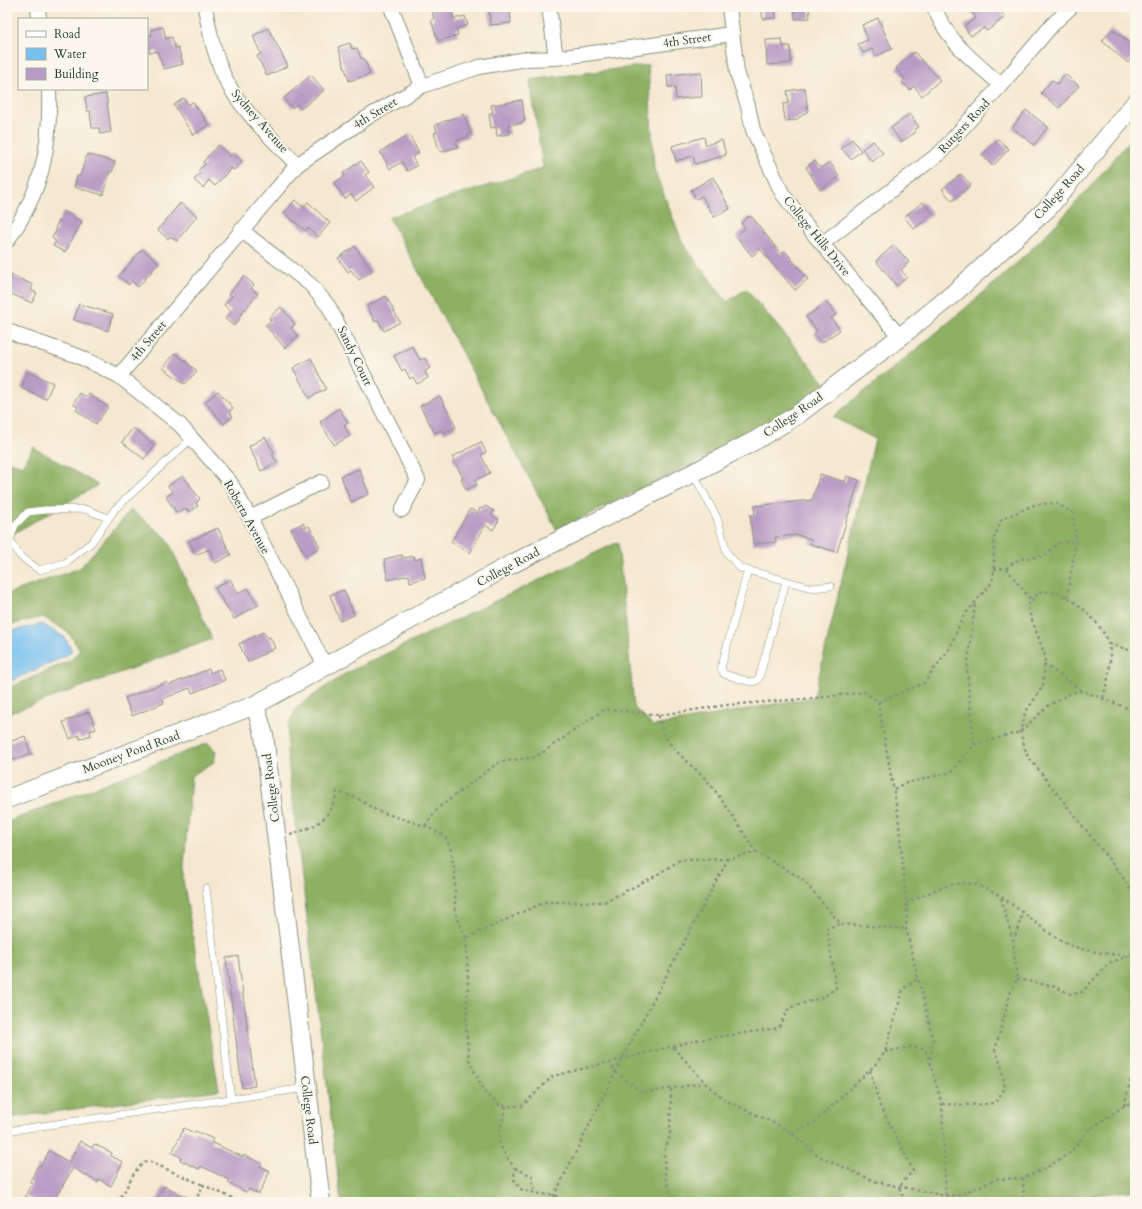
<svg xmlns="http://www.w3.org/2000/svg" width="1142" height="1209" viewBox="0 0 1142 1209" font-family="Cardo,serif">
<rect width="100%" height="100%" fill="#fbf7ec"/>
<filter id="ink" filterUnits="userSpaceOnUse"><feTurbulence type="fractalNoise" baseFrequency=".025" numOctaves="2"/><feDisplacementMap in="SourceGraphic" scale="8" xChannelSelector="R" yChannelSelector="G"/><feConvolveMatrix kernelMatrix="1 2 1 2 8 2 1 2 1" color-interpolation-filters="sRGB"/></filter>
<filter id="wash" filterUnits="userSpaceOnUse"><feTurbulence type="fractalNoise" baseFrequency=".012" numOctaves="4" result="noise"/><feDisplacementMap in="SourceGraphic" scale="16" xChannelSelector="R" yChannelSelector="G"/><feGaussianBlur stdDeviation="0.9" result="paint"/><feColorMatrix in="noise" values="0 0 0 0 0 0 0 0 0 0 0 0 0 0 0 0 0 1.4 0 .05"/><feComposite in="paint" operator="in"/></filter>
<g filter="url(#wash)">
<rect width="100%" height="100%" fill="#f5e8d0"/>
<!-- forest -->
<path fill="#8eb064" stroke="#56764c" d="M648,65L654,169L683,244L727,302L746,289L826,384L778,419L709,456L557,530L389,217L543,168L530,80Z
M1135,134V1190L1057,1200V1202H341L287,752L288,726L297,707L346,673L618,542L634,707L653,726L814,697L875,439L833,417C892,369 951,322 1008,271C1054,230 1095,182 1135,134Z
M33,447L98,485L7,537V461L23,466Z
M131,510L167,538L212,639L7,714V689L71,660L80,650L68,632L43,617L7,626V594L80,568Z
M208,743L216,751L214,762L191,776L183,879L219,1090L7,1118V822Z"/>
<!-- water -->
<path fill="#76bfef" stroke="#4a7e92" d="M42,624L64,637L72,650L67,655L7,683V632Z"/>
<g id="blocks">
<!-- building -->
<path fill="#b99cc5" d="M431,7H450L454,19L465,16L468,25L456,29L458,35L438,41L431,20L434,19Z
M489,7L510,9L511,23L490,25Z
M761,7H775L776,18L763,19Z
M794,7H809L810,18L795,19Z
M968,7H997L1005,17L987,31L984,28L971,36L964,26L976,18Z
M878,18L892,49L876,56L872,49L863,53L858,44L868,40L862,25Z
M163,27L166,39L172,37L175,48L178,47L183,64L164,69L157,51L150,53L147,43V36L152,35L151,30Z
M268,28L288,66L267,76L257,56L261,54L253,36Z
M1112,29L1135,47V54L1128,63L1102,41Z
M782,39L783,46H790L791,63L767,65L766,40Z
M350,43L352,49L357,48L361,59L364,58L370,74L349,81L338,47Z
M914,52L940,80L922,96L914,86L910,90L902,82L905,79L896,68Z
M701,72L702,97L676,99L675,87H668L667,75Z
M1065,74L1079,86L1059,108L1041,93L1052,80L1057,84Z
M311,75L324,90L301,109L297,104L292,108L284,98Z
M805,88L808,111L796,120L785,121L783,104L789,103L787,91Z
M106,94L111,132L100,134L99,128H92L90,111H87L85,97Z
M184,98L188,105L193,102L209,125L193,135L174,105Z
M522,100L525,121H522V123L508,125L510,134L497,136L496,127L491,128L489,113H493L491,105Z
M1026,110L1048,127L1034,145L1012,128Z
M464,114L471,134L468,135V137L456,141L458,147L440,152L434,133L437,132L435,125Z
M910,114L919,127L914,130L916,132L901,142L891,128Z
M409,135L419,153L412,157L417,166L407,171L402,162L390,169L380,152Z
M704,137L706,145L722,140L726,155L695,164L693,156L676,161L672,146Z
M852,139L861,151L851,159L841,148Z
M998,139L1009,149L993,166L982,155Z
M873,141L883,153L872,162L862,149Z
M218,145L230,156L233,153L242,161L234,170L231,168L215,186L209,180L203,188L194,180L200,173L198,171L205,164L203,162Z
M87,154L115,162L112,172L110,171L103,195L74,187L77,176H80Z
M361,161L369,172L365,175L374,187L356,201L351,194L345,199L334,183L345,176L343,173Z
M815,161L820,168L830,162L839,177L820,190L806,167Z
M961,174L971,185L952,201L942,189Z
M713,177L730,209L714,217L702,196L696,199L691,190Z
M295,200L303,207L308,202L330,223L318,237L308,228L306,231L284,213Z
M923,202L933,214L914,229L904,217Z
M180,203L197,216L177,241L170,236L168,239L158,230Z
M64,211L82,222L65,252L53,246L56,241L52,238L57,229L55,228Z
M748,217H752L781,254L785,251L808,279L795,290L760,249L752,256L736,236L745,228L741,223Z
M894,245L909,262L901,270L907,277L897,286L876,261Z
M355,246L372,271L359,280L351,270L348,272L338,258Z
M142,249L159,263L138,287L132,281L129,285L119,276Z
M12,275L33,285L31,290L37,293L32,303L7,292V285Z
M244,276L254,285L251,288L258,294L238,318L240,319L234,326L225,319L231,312L224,305L232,296L229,294Z
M386,296L400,322L384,331L378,320L375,322L367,306Z
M826,302L836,315L831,318L840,330L821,343L814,334L817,331L806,317Z
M79,304L113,314L108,331L74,320Z
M281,307L295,324L291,328L298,336L285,348L265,325L271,321L269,318Z
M412,346L420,360L425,358L430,368L425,371L428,378L417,384L413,377L410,379L405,369L402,371L394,356Z
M175,353L197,371L185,384L163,368Z
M311,358L326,389L309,398L293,368Z
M28,372L53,383L46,399L21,388Z
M218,391L233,408L229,412L233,416L224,424L205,402Z
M80,393L86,397L89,394L108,407L96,424L76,410L78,407L73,404Z
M440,396L456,427L444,433L442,430L435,433L420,406Z
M339,408L348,423L344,425L350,436L334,445L320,422Z
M133,428L155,445L144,459L122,442Z
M265,437L274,452L272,454L277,462L261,471L249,446Z
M481,442L486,452L481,455L490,473L475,480L477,485L466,490L461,479L463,478L452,457Z
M359,469L369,494L351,502L341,476Z
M820,474L845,482L847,476L859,480L837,552L810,544L811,539L797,535L775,537L776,542L753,544L750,515H755L754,506L812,500Z
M183,476L200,499L196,503L198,506L189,512L185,508L177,513L166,497L173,492L168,486Z
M485,506L494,511L491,515L499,520L493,530L485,525L470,553L451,542L470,509L478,513L480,508L483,509Z
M303,523L306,528L309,526L320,547L306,556L291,529Z
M218,528L231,555L215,563L209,549L196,555L189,541Z
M402,555L403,558L414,556L415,560L421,558L425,578L410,582L409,575L388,580L384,559Z
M230,579L238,593L248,588L258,605L234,619L215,588Z
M344,590L354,615L340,621L330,595Z
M263,632L268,638L270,637L275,648L248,662L239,644Z
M209,669L210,673L220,669L225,680L192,693L190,688L163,699L164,703L132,716L125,698L167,682L169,685Z
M89,712L96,729L90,731L91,735L80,739L79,735L70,739L63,722Z
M25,736L31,754L7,762V743Z
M238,956L255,1086L242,1088L226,958Z
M184,1128L194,1133L195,1131L213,1139L211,1142L243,1157L244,1155L262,1164L260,1166L270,1171L259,1194L249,1189L247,1192L228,1183L230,1180L201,1166L199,1169L180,1160L181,1157L172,1153Z
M80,1141L92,1148L94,1144L112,1153L111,1156L123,1162L111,1186L99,1179L98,1182L73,1168L53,1202H36L25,1196L32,1183L30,1182L38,1165L41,1166L49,1151L69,1162Z
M164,1186L197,1202H156Z"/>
</g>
</g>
<g filter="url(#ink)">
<use href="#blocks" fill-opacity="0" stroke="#8a9282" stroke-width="1"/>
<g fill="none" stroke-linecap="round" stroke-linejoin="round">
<defs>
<path id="service" d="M693,473L717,518L727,553L740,568L812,588L831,586
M108,518L85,509L45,510L28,512L15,525L10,540L20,556L39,570L65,563L92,542L115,509L192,438
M748,570L721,668L724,674L750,682L756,681L759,678L786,582
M206,888L231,1099
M7,1131L306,1088"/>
<path id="minor" d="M38,7L39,19
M205,7C210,35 216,64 231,89C248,117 275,141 297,165
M391,7L422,86
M549,7L556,58
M729,7L737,72L748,106L753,130L782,193L802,220L900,337
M934,7C949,44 972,59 1001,85
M241,230L311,285L329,307L418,480L402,510
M7,241C42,192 51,148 49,89
M823,243L941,152L1001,85L1053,24L1071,7
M7,330L20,336L78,356L119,376L180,425L230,482L250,518L326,668
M119,376L297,165L371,115L422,86L479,67L527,59L556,58L732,34
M250,518L321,482"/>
<path id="tertiary" d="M255,705L264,735L321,1202
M7,799L255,705L510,565L693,473L756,440L797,415L900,337L953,294L1049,207L1135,103"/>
</defs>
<!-- service casing -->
<use href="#service" stroke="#8a9282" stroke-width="8"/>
<!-- minor casing -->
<use href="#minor" stroke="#8a9282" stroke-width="16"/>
<!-- tertiary casing -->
<use href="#tertiary" stroke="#8a9282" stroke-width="20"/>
<!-- path -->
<path stroke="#8a9282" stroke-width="2.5" stroke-dasharray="3 3" stroke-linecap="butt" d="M1006,568L1031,600
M994,569L1006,568L1019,559L1044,556L1059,543L1076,541
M1109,644L1135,652
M1044,664L1083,691
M1103,698C1107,684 1111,668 1110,652C1109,630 1080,602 1060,594C1054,591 1045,592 1039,592L1027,606L1045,656L1043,686L1025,713L1020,732L1027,755L1122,876L1135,897
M878,702L924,683L949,649L963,617L992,582L994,571V538L1002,519L1034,505L1056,503L1073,513L1076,541L1067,598
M659,715C661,748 695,764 713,788C728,808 742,831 756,852
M974,745L967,670L975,604
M894,789L903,784L951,772L974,745L1020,732L1048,706L1073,692L1083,691L1135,711
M425,826L438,808L499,762L536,757L605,709L659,715L727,705L816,698L865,692L878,702L898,815L907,911L906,929L933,1039L930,1063L942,1104L946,1202
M290,835C316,826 330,821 337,792L357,798L377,811L425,826L445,836L451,850L455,874V912L466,938
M728,859L680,860L655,876L604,902H545L466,938L468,979L466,1028L469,1060L485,1093L501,1106H522L553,1076L698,1040L778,1028L789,1008L823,997L836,988L827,928L841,924
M1001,898L1013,941
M906,903C925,895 953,879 973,884C1004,892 1036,926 1063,942C1083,952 1113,955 1135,956
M1017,979L1056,987L1070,994L1081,993L1109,963L1129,956L1135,949
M673,1047L708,1086L727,1101L788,1130L818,1156L877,1182L946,1196L959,1195L997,1179L1023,1178L1046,1168L1071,1152L1087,1131L1124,1106L1135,1101
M885,1052L910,1047L925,1049L930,1062
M609,1062L615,1072L643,1093L704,1083
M870,1070L880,1106L913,1170L899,1187L905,1202
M671,1089L670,1136L664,1153L665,1176L673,1202
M942,1104C953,1104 989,1107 996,1101C999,1098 1002,1092 1005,1088L1001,1065L995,1050L1011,991L1017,979L1013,942L1023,913
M506,1106C499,1137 492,1140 515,1168L514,1179L520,1189L540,1194L555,1195L563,1202
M1124,1106L1131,1078L1135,1076
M792,1133L814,1123L874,1066L885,1052L903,989L919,978
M515,1168L532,1176L535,1193
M1023,1178L1024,1202
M117,1202C128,1190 132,1167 148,1161L203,1185
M195,1202L203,1185L241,1202
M551,1202L622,1059L728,859L756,852L801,878L841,924L906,929"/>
<!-- service -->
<use href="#service" stroke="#fff" stroke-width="7"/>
<!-- minor -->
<use href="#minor" stroke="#fff" stroke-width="14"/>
<!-- tertiary -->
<use href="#tertiary" stroke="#fff" stroke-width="18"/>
</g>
</g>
<g text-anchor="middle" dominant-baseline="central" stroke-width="4" stroke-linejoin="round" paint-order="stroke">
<!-- street labels -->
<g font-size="12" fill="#1f3d34" stroke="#fbf7ec">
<text transform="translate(687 40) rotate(-8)">4th Street</text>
<text transform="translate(375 113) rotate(-31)">4th Street</text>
<text transform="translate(260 121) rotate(49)">Sydney Avenue</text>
<text transform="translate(964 126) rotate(-47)">Rutgers Road</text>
<text transform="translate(1059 192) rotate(-48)">College Road</text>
<text transform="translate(817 236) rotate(51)">College Hills Drive</text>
<text transform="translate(148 341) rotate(-50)">4th Street</text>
<text transform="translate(355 356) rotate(64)">Sandy Court</text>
<text transform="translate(793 415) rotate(-34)">College Road</text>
<text transform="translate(247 517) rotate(61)">Roberta Avenue</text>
<text transform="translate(508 567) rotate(-28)">College Road</text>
<text transform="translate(131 752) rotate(-20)">Mooney Pond Road</text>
<text transform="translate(271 788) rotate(-97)">College Road</text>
<text transform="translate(309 1110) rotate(83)">College Road</text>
</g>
</g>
<!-- margin -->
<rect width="1142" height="1209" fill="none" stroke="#fbf7ec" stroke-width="24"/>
<!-- legend -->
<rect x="18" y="18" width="130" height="72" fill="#fbf7ec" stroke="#a3ada2"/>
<rect x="26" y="31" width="20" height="6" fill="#ffffff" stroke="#a3ada2"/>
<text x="54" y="38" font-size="12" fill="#1f3d34">Road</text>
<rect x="26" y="48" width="20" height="12" fill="#76bfef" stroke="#a3ada2"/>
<text x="54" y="58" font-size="12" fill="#1f3d34">Water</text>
<rect x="26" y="68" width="20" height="12" fill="#b99cc5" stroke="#a3ada2"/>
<text x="54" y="78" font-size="12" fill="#1f3d34">Building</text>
</svg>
